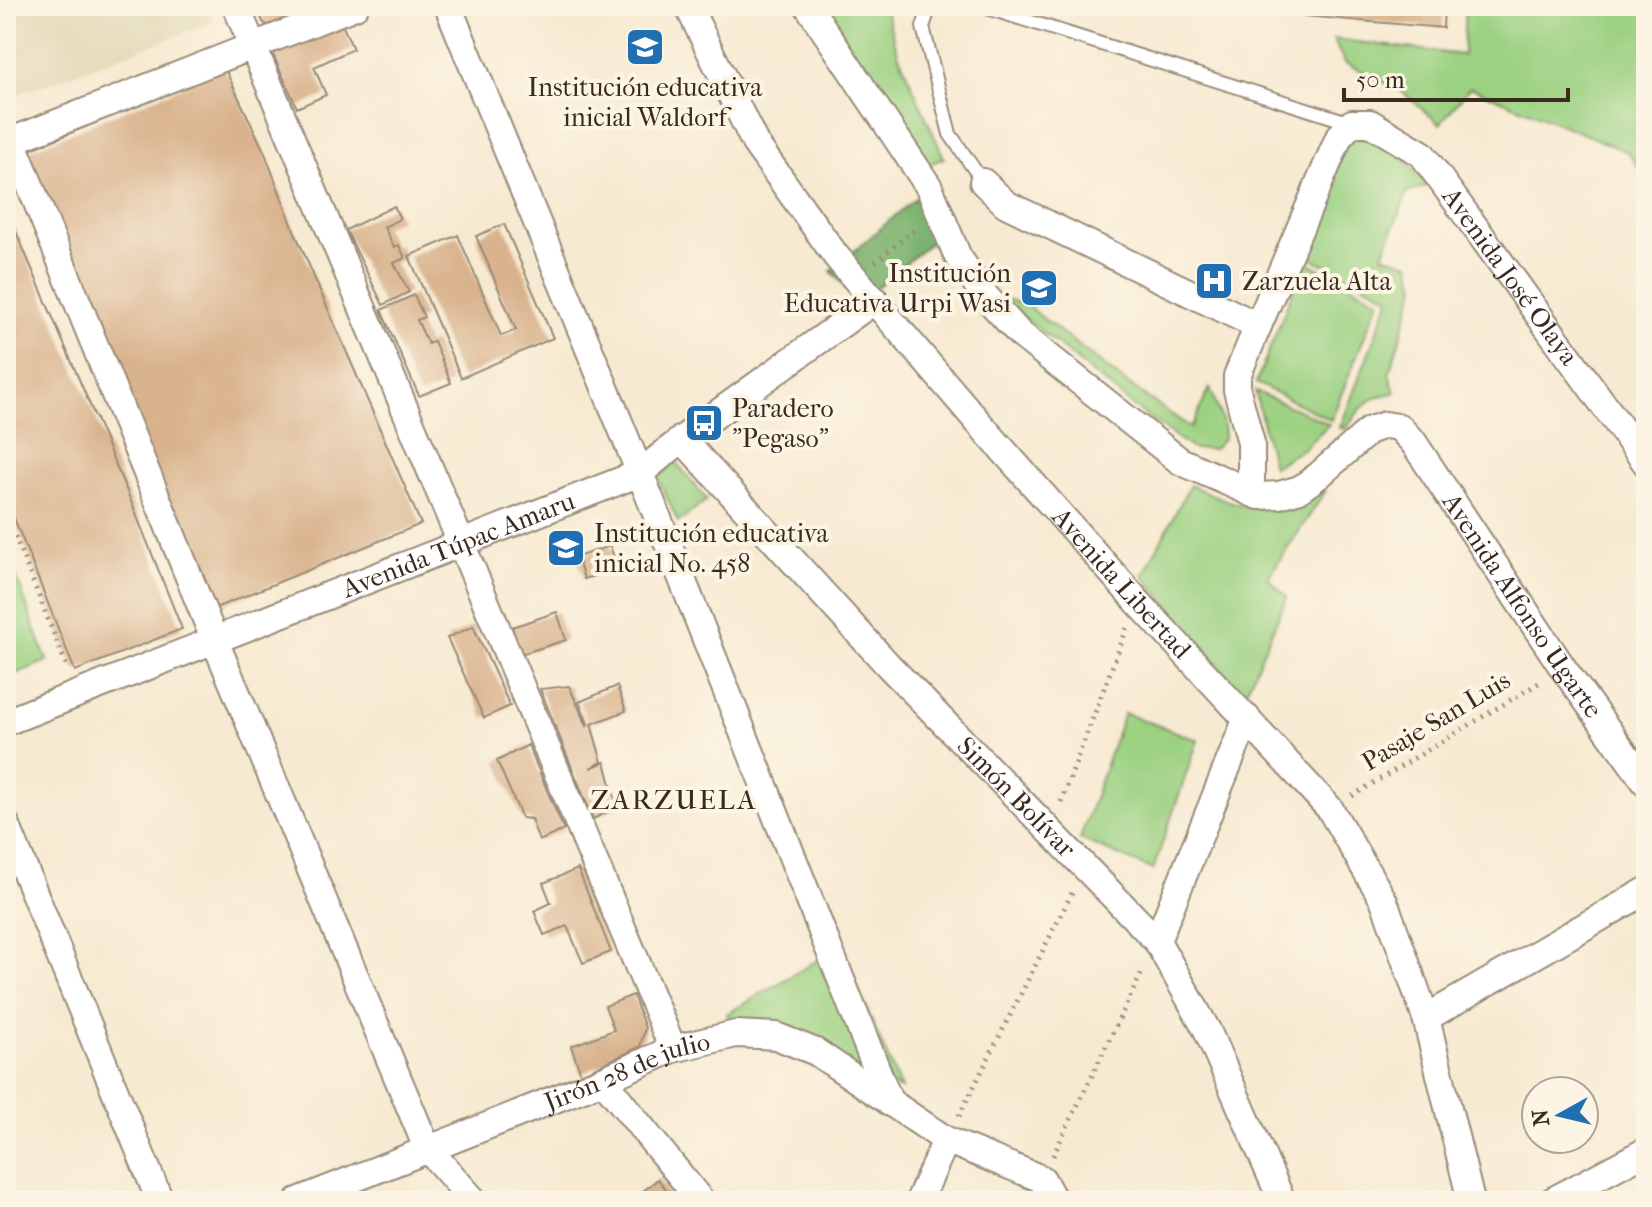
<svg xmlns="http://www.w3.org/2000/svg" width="1652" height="1207" viewBox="0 0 1652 1207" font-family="'IM FELL French Canon',serif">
<rect width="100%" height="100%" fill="#fcf5e5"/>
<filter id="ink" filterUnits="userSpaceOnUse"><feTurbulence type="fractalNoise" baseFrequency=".0125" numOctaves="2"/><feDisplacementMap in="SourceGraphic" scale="16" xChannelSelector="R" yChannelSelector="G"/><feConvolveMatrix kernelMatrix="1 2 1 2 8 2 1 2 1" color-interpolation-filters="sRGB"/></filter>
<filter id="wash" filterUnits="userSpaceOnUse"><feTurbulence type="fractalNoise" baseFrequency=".006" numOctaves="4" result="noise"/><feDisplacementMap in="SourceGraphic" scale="32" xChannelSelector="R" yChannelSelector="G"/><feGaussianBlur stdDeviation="1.8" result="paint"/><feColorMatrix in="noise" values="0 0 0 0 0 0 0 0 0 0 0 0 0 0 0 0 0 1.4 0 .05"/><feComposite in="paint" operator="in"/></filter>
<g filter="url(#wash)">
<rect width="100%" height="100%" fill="#f7ead2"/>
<!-- built -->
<path fill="#e4dbba" d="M11,6H207L214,22L6,99V18Z"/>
<!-- green -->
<path fill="#9cd182" stroke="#6c7e50" stroke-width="2" d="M820,6H884L899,56L944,158L922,167Z
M1465,6H1646V179L1628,152L1470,87L1440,124L1400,90L1345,63L1333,39L1463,55Z
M1359,138C1390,142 1409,161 1427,186L1407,193L1383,255L1410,263L1416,286L1389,374L1395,393C1367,396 1361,408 1345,429L1340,428L1390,297L1309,257L1342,150L1348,141Z
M1305,261L1379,300L1331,420L1256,383Z
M999,297L1026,305L1125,382L1191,428L1210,388L1223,423L1224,438L1214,449H1193L1137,409Z
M1255,391L1329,424L1304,448L1273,467Z
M675,461L707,500L678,522L658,478Z
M1190,485C1245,510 1268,517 1325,492L1268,578L1287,597L1244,696L1143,575Z
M6,549L47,661L6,678Z
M1124,713L1198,740L1153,870L1080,839Z
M840,947L901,1089L775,1030L735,1024L727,1014Z"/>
<!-- forest -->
<path fill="#7db370" stroke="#5c6e47" stroke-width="2" d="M918,196L941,234L859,302L831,271Z"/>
<g id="blocks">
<!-- building -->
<path fill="#d9b38d" d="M257,6H330L278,32L263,22Z
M1213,6H1444L1443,28L1213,8Z
M341,22L353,49L314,67L326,95L297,108L272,52Z
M225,69L264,151L296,235L421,524L213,609L22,153Z
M394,206L400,219L384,227L394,247L399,245L405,258L394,263L409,292L383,305L346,230Z
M6,208L128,494L182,629L75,671L6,498Z
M504,224L553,338L461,378L409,256L458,235L501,336L516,330L476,236Z
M414,295L424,317L417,320L428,344L434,341L451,383L419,396L381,310Z
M610,546L618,568L584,579L577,557Z
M557,612L566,640L521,654L512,627Z
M473,626L510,706L484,718L447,638Z
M569,686L587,726L588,724L579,702L617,686L626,711L591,724L602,762L590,768L605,762L617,807L593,819L540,689Z
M528,745L564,830L539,841L531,819L522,818L497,761Z
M578,869L611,952L583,963L567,926L544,935L534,911L551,903L543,883Z
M633,995L645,1028L640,1047L581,1074L571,1046L614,1030L605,1006Z
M658,1179L675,1201H639L636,1197Z"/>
</g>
</g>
<g filter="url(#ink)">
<use href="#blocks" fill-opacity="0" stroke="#998a78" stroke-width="2"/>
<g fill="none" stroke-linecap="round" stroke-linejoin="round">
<defs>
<path id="service" d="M934,6L927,15L923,27L950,134L983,182
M981,6L1351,123"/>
<g id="minor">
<path d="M236,6L673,1049"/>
<path d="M448,6L640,473L890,1103"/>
<path id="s1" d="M688,6L755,143L836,256L978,422L1137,601L1330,809L1384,901L1426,1018L1471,1201"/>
<path id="s2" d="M808,6L929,187L958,257L986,297L1020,334L1180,461L1259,496L1279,495L1300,489L1318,476L1370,430L1385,425L1399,427L1414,443L1563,668L1646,783"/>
<path d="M12,141L215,641L427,1148L474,1201"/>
<path d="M6,143L355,6"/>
<path id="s3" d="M983,182L1006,204L1258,326L1339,137L1352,123H1370L1422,154L1646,463"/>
<path id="s4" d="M682,439L888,665L1157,941L1207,1030L1282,1201"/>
<path d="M1251,493V443L1237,390V376L1258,326"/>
<path id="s5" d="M6,722L640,473L682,439L875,300"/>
<path d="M6,824L160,1201"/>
<path d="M1157,941L1247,718"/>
<path d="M1426,1018L1646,891"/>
<path d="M603,1080L701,1201"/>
<path id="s6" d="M298,1201L603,1080L673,1049L736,1034L776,1036L816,1052L946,1140L1042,1179L1054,1201"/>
<path d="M919,1201L946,1140"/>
<path d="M1552,1201L1646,1151"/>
</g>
</defs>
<!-- service casing -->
<use href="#service" stroke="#998a78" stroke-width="16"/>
<!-- minor casing -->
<use href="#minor" stroke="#998a78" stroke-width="30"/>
<!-- path -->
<path stroke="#998a78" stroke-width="5" stroke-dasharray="2 6" stroke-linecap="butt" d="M875,262L917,227
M6,514L68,669
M1352,796L1542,681
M1061,802L1127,628
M959,1116L1072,893
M1053,1156L1143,970"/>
<!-- service -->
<use href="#service" stroke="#fff" stroke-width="12"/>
<!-- minor -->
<use href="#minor" stroke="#fff" stroke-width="26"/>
</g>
</g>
<!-- icons -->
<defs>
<symbol id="school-square" viewBox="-11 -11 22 22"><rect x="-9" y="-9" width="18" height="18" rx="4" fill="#1f6fb2" stroke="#fcf5e5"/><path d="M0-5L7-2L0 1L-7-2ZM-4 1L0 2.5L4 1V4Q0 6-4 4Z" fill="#fff"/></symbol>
<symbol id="hospital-square" viewBox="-11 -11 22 22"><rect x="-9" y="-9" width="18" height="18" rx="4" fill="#1f6fb2" stroke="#fcf5e5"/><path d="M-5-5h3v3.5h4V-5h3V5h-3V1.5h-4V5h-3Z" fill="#fff"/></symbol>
<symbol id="bus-square" viewBox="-11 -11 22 22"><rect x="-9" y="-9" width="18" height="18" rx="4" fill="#1f6fb2" stroke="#fcf5e5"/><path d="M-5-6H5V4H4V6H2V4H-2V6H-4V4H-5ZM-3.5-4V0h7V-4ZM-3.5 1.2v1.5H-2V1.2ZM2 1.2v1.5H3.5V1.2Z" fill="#fff"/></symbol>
</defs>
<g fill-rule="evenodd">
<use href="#school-square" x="623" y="25" width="44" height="44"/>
<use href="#hospital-square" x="1192" y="259" width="44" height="44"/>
<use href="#school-square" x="1017" y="266" width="44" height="44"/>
<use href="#bus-square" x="682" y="401" width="44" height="44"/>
<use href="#school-square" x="544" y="526" width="44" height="44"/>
</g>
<g text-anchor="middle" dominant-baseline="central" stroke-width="8" stroke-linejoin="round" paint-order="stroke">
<!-- poi labels -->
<g font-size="26" fill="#3b2a1e" stroke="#fcf5e5" text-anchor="start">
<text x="645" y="87" text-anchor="middle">Institución educativa<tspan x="645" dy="30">inicial Waldorf</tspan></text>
<text x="1011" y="273" text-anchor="end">Institución<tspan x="1011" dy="30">Educativa Urpi Wasi</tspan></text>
<text x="1242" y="281">Zarzuela Alta</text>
<text x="732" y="408">Paradero<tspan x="732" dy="30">"Pegaso"</tspan></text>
<text x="594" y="533">Institución educativa<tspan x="594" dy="30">inicial No. 458</tspan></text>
</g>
<!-- street labels -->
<g font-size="26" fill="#3b2a1e" stroke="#fcf5e5">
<text stroke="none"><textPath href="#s3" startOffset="766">Avenida José Olaya</textPath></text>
<text stroke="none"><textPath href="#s5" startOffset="486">Avenida Túpac Amaru</textPath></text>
<text stroke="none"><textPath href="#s1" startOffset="726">Avenida Libertad</textPath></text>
<text stroke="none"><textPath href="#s2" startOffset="1064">Avenida Alfonso Ugarte</textPath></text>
<text transform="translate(1436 721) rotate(-31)">Pasaje San Luis</text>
<text stroke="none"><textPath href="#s4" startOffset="490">Simón Bolívar</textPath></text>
<text stroke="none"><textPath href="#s6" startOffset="354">Jirón 28 de julio</textPath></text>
</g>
<!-- neighbourhood labels -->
<g font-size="28" letter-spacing="2" fill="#3b2a1e" stroke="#fcf5e5">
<text x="674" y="799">ZARZUELA</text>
</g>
</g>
<!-- margin -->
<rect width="1652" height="1207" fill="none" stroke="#fcf5e5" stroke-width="32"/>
<!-- north arrow -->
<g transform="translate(1560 1115) rotate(262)"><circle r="38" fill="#fcf5e5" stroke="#afa495" stroke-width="2"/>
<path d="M0-6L14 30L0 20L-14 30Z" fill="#1f6fb2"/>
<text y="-12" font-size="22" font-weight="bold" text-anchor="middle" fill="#3b2a1e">N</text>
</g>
<!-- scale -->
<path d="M1344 88v12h224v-12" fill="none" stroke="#3b2a1e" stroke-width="4"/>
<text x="1356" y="88" font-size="24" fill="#3b2a1e" stroke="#fcf5e5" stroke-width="6" paint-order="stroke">50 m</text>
</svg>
